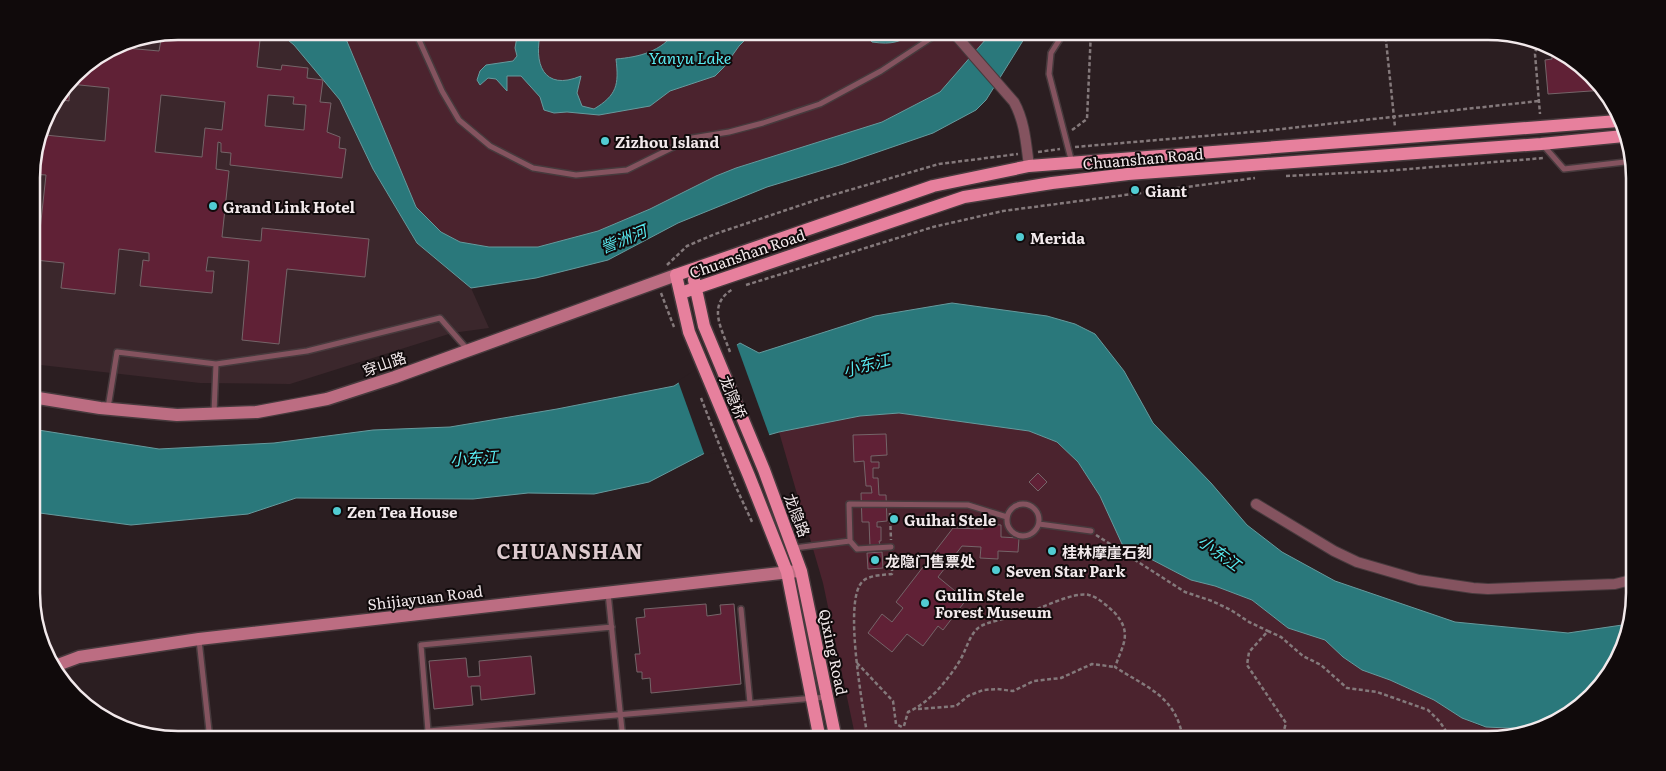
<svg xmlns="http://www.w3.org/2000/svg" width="1666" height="771" viewBox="0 0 1666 771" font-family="Literata,'Noto Sans SC',serif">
<rect width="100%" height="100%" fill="#2b1e21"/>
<!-- built -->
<path fill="#3b272c" d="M178,31H277L294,45L340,100L373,169L417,243L471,288L489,328L452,333L290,384L200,383L32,364V168L46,113L81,68L122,42Z"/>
<!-- green -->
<path fill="#4b232e" d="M337,31H993L940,92L882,122L736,168L716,176L650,209L598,231L538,247H489L460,242L441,232L416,207L346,39Z
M899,413L1029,431L1057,442L1077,461L1104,502L1122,544L1191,580L1215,586L1252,600L1288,628L1325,639L1343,657L1362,670L1390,680L1434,700L1462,718L1482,727L1529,729L1497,739L856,740L823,583L779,432L860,416Z"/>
<!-- water -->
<path fill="#2a787b" stroke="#669a9d" d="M277,31H337L346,39L416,207L441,232L460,242L489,247H538L598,231L650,209L716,176L736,168L882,122L940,92L993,31H1029L986,100L976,110L933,133L843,164L767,187L678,223L608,260L536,278L471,288L417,243L373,169L340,100L294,45Z
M518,31H541C533,63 543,92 581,76L577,93L582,106L594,109C617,95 619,85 616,59C639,57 661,52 676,31H754L739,46L724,67L715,76L670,91L650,106L599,115L567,112L554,113L544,110L540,97L521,76H507V91L496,79L488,78L480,85L477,80L480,71L486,65L513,61L517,56L515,48Z
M863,31H918C900,42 893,45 872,42Z
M952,303L1047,316L1075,324L1095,334L1124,371L1153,423L1211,483L1247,525L1282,552L1335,581L1455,622L1568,633L1629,624L1623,649L1570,715L1529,729L1486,727L1462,718L1434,700L1390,680L1362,670L1343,657L1325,640L1288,628L1252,600L1215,586L1191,580L1122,544L1100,496L1078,462L1057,442L1029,431L899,413L860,416L779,432L705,453L649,482L594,494L528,493L473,499L296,498L248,514L131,525L32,512V429L159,449L274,443L373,430L450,427L557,409L674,386L740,343L759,353L875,316Z"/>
<!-- pier -->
<path fill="#2b1e21" d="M736,343L770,437L705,456L678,381Z"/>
<!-- building -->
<path fill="#602136" stroke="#756569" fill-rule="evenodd" d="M178,31H261L257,67L281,70L282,65L308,68L307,78L323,80L320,102L331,103L327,132L340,137L339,148L346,149L342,178L230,165L231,153L221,152V143L218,142L216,169L229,171L222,237L261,241L262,228L369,239L365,277L287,269L279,344L242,340L249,261L208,257L206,271H214L212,293L140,286L143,260L149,261V253L119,249L115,294L61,288L64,263L35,260L34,269H32V229L40,230L46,175L32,174V168L46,113L45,135L105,141L109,88L70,84L69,101L57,99L81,68L115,47L159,51L162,34ZM161,95L225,102L222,130L205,128L202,157L155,152ZM268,95L294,97L293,104L306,105L304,130L265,126Z
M1559,54L1605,89V90L1548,94L1545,60L1552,59V55Z
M886,434L887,455L871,456V462H879V468H873V478H878L879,495H886L887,521L877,522V527H881V541H879L880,545L870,546L869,522H862L861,493H872L871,486H866L864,461L854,462L853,435Z
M1038,473L1047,482L1038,491L1029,482Z
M983,524L1001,525V537L1019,538L1018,552L998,551V559L980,558L981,547L962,546L938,577L966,600L943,630L938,626L923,646L907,634L892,652L868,633L882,614L892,622L903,608L896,602L953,528L983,529Z
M882,552L883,568L868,569L867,553Z
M706,604L707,616L721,614L720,605L734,604L741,684L651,693L650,678L642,679V672H637L635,654H640L636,618L645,617L644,609Z
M531,656L535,694L481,700L480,686H471L473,705L434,709L429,661L466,658L468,677L480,676L479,661Z
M674,733L675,740H648L647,735Z"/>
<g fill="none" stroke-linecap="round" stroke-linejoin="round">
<defs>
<path id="lane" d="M415,31L442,91L459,120L490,146L533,168L576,175L627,170L692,138L729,132L763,123L820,104L881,71L942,31
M1065,31L1051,53L1049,74L1072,163
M1543,145L1564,169L1634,161
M216,364L307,351L440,318L467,349
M108,408L117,352L216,364L214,413
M1007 520a16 16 0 1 1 32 0a16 16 0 1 1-32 0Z
M1039,524L1091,531
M850,541L857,549L891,547
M794,548L850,541L849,504L968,505L1007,517
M608,593L623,740
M741,609L750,703
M199,640L210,740
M428,731L421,645L612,627
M428,740V731L827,697"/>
<path id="street" d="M952,31L1014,102C1025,122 1026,144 1029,166
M1256,504L1334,551L1357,562L1419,580L1473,588L1488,589L1615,584L1635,579"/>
<path id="secondary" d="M32,397L100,408L177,415L257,412L327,399L395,377L676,275
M55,666L79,657L199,639L798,571"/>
<path id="primary" d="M694,280L704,326L764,470L801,571L836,740
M681,293L964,197L1052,183L1128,174L1541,144L1624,136
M820,740L787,572L749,476L689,332L676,275L933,186L1029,166L1618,121"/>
</defs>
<!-- lane casing -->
<use href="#lane" stroke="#473a3d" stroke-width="8"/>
<!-- street casing -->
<use href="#street" stroke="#473a3d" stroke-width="12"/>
<!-- secondary casing -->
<use href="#secondary" stroke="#473a3d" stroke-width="15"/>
<!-- primary casing -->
<use href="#primary" stroke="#473a3d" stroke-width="15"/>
<!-- path -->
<path stroke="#84797b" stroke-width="2.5" stroke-dasharray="4 2.5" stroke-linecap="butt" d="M1385,31L1395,127
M1538,41L1535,54L1540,114
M1072,130L1087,119L1091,31
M1075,147L1263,131L1539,101
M1038,152L1060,149
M1286,176L1384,171L1544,158
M667,265L687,246L715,234L822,198L939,164L1018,154
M746,285L933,227L1003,211L1255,178
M661,293L674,327
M730,352C722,329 706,305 733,289
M701,398L735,485L753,524
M890,513L891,540
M1096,535L1185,592L1212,601L1231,610L1249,622L1268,631
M857,663L893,701L896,724L902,727L904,726L908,712C929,703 947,681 959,662C966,651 968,638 977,629C985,621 1012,618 1024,614C1040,609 1074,591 1089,595C1098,597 1107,606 1114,612C1133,633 1123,644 1115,667C1147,688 1177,696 1183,740
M918,709L956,706L968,696L983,690L997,689L1013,691L1034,681L1061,678L1092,664L1115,667
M1278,739L1282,737L1286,723L1247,665L1249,652L1268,631L1281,637L1303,656L1321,665L1347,688L1377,692L1428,710L1440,722L1451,739
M868,740C864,712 842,599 863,581C870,575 883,575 892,574V555"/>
<!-- lane -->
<use href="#lane" stroke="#84535f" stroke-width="5"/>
<!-- street -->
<use href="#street" stroke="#84535f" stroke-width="10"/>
<!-- secondary -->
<use href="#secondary" stroke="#bc6d82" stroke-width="12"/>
<!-- primary -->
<use href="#primary" stroke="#e7809d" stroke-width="12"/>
</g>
<!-- markers -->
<g fill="#51ccd2" stroke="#100a0b" stroke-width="2">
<circle cx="605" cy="141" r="5"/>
<circle cx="1135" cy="190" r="5"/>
<circle cx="213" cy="206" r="5"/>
<circle cx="1020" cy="237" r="5"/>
<circle cx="337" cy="511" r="5"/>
<circle cx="894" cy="519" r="5"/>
<circle cx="1052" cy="551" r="5"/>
<circle cx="875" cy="560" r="5"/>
<circle cx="996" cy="570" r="5"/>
<circle cx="925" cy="603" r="5"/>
</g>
<g text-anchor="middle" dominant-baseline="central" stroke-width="4" stroke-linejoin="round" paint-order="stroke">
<!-- poi labels -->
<g font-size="15" font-weight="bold" fill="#f2e9eb" stroke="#100a0b" text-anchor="start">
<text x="615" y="141">Zizhou Island</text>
<text x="1145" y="190">Giant</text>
<text x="223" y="206">Grand Link Hotel</text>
<text x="1030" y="237">Merida</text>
<text x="347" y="511">Zen Tea House</text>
<text x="904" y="519">Guihai Stele</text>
<text x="1062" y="551">桂林摩崖石刻</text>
<text x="885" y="560">龙隐门售票处</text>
<text x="1006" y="570">Seven Star Park</text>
<text x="935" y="594">Guilin Stele<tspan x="935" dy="17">Forest Museum</tspan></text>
</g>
<!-- street labels -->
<g font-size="15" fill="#f2e9eb" stroke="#100a0b">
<text transform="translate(1143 158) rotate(-5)">Chuanshan Road</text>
<text transform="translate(747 253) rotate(-19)">Chuanshan Road</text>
<text transform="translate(384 363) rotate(-19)">穿山路</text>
<text transform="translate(734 397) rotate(67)">龙隐桥</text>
<text transform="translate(798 515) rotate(69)">龙隐路</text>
<text transform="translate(425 597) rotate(-7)">Shijiayuan Road</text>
<text transform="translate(834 652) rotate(78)">Qixing Road</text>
</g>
<!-- water labels -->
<g font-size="16" font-style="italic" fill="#58eaf0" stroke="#100a0b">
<text x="690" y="57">Yanyu Lake</text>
<text transform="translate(623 238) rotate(-22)">訾洲河</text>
<text transform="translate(866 364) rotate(-15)">小东江</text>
<text transform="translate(474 457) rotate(-4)">小东江</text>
<text transform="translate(1220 552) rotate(36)">小东江</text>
</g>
<!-- district labels -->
<g font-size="20" font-weight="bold" letter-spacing="1" fill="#dcc9cd" stroke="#100a0b">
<text x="570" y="550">CHUANSHAN</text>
</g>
</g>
<!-- crop -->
<path d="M0 0H1666V771H0ZM178 40H1488A138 138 0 0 1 1626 178V593A138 138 0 0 1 1488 731H178A138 138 0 0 1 40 593V178A138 138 0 0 1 178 40Z" fill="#100a0b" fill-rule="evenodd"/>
<path fill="none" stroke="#f2e9eb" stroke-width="2.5" d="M178 40H1488A138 138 0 0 1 1626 178V593A138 138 0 0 1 1488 731H178A138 138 0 0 1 40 593V178A138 138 0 0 1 178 40Z"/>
</svg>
